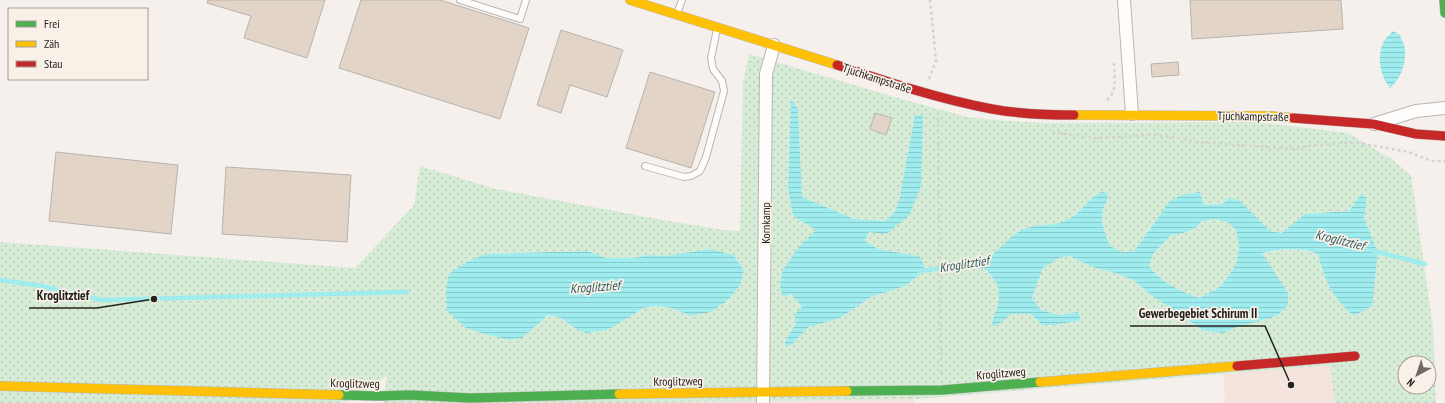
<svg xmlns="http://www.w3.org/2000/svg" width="1445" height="403" viewBox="0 0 1445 403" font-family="'PT Sans Narrow',sans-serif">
<defs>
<pattern id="grass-dots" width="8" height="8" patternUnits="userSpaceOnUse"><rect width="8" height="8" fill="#d6ecd7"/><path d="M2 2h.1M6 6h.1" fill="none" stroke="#b8cab8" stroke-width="1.8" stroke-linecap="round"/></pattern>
<pattern id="water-rules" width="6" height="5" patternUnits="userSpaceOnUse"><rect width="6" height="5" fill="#9fecee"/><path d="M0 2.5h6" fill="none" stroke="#89cacc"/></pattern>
</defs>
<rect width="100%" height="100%" fill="#f5f0ec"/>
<!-- industrial -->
<path fill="#f4e4dd" d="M1353,356L1360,403H1225L1223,366Z
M914,390V403H532Z"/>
<!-- grass -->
<path fill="url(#grass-dots)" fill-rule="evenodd" d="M749,54L898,98L967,117L1006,121L1049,123L1255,122L1348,133L1390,158L1411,175L1433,327L1436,403H1335L1330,365L917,399L642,403H383L387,376L349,401L339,403H0V242L355,268L414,205L420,166L496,189L663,220L723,230L740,231L743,82ZM791,100L798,109L802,197L854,219L885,221L895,211L899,202L909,216L869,232L865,241L878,249L919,256L905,286L871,297L840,318L809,327L790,346L784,344L796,323L802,307L791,294L783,297L797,249L817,230L793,216L788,188ZM1101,192L1108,193C1108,202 1104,204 1103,212C1100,224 1106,235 1110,246L1122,252L1134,251L1155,221L1200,192L1204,205L1222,204L1229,198L1239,200L1270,231L1282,233L1306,214L1349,211L1361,194L1367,198L1364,218L1378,252L1323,274L1318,254C1299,247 1281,250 1262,253L1272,270L1237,327L1224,333L1204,331L1151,295L1133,280L1116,273L1095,268L1069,256L1059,258L1043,268L1032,298L1041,310L1059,315L1078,312L1042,325L1031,314H1010L991,324L999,302L998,285L987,270L966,266L989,256L1029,227L1058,224L1070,219L1085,206L1095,195ZM710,249L744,270L740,286L727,302L711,312L691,316L672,308L656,306L643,308L628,318L576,329L561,318L548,315L484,334L466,328L447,311L485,254L588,251L606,258H634L649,255L665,256ZM1405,363H1429V387H1405Z
M1214,219L1227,221L1236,231L1239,248L1236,265L1221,286L1200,298C1179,291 1162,283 1149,265L1153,254L1171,235L1183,233L1196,228L1201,223Z"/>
<!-- water -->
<path fill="url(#water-rules)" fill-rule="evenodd" d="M1393,31L1400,35C1401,39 1405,45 1405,50C1406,65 1401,78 1390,88C1380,75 1376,57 1384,41C1386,37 1391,34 1393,31Z
M791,99L798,109L802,197L854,219L885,221L895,211L899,202L915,115H923L921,186L909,216L886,234L869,232L865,241L878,249L919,256L924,264V271L905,286L871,297L840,318L809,327L790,346L784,344L796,323L795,314L802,307L791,294L783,297L780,286L782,272L797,249L816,230L793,216L788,188Z
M1101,192L1108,193C1108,202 1104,204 1103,211C1100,224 1106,235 1110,246L1122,252L1134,251L1170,201L1182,195L1200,192L1204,205L1222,204L1229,198L1239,200L1270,231L1282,233L1305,214L1349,211L1361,194L1367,198L1364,218L1378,252L1372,306L1354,316C1332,297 1325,282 1318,254C1300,247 1280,249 1262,253L1288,293V305L1277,316L1237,327L1224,333L1204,331L1151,295L1133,280L1116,273L1095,268L1069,256L1059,258L1043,268L1032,298L1041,310L1059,315L1078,312L1081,320L1055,325H1042L1031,314H1011L996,326L991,325L999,302L998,285L987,270L966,266C973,263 982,261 988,257C1004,248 1008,235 1027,228C1041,223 1056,227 1069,219C1082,212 1089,197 1101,192ZM1214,219L1227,222L1236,230L1239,248L1236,265L1221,286L1200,298C1180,291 1161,283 1149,265L1153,254L1171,235L1183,233L1196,228L1201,222Z
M710,249L733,255L744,270L740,286L726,302L711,312L691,316L672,308L656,306L643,308L628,318L607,330L586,333L576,329L561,318L548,315L522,338L510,340L484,334L466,328L447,311L446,291L449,274L465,263L485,254L588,251L606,258H634L649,255L665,256Z"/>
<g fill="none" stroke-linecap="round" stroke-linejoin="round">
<!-- stream -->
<path stroke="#9fecee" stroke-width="4.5" d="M1374,251L1425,264
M919,271L971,265
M0,280L42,286L102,300L407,292"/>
</g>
<!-- building -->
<path fill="#e2d4c7" stroke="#b7b3b0" d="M208,0H325L307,58L244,38L251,16L207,3Z
M361,0H440L529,28L500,119L339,68Z
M1190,0H1341L1343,29L1192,39Z
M561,30L623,50L607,97L570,85L561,113L537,105Z
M1178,62L1179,75L1152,77L1151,64Z
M650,72L715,92L691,168L626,148Z
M875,113L892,118L886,135L870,129Z
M56,152L178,165L171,234L49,221Z
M226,167L351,175L347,242L222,234Z"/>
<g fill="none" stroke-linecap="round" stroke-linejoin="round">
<defs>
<path id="lane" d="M460,0L520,19L526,0
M677,14L682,0
M645,166L684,177L691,176L700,171L706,157L724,91L722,81L713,69L711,58L717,29"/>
<path id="street" d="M1124,0L1132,114
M1374,124L1416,111L1445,108
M763,403L766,74L774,45"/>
<path id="fast" d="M1444,0L1445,13
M847,391L942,390L1040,382
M339,395L378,396L410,395L470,398L619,394"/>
<path id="slow" d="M630,0L837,65
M1074,115L1271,116L1293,118
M1040,382L1237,366
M0,386L339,395
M619,394L847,391"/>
<path id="jam" d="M837,65C888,82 939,99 992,109C1019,114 1047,115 1074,115
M1293,118L1373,124L1416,134L1445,136
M1237,366L1355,356"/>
</defs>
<!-- lane casing -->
<use href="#lane" stroke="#b9b6b2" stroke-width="8"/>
<!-- street casing -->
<use href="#street" stroke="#b9b6b2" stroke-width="14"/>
<!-- fast casing -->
<use href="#fast" stroke="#b9b6b2" stroke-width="10"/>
<!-- slow casing -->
<use href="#slow" stroke="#b9b6b2" stroke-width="10"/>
<!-- jam casing -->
<use href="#jam" stroke="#b9b6b2" stroke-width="10"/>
<!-- path -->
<path stroke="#d5d3d2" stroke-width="2.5" stroke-dasharray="3 3" stroke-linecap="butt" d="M929,79L936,61L930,0
M1107,100C1118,91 1114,75 1114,63
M938,112L941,375
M1052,132L1095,138L1153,135L1174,137L1196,142L1294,149L1309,146L1343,143H1359L1409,152L1431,161H1445"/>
<!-- lane -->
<use href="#lane" stroke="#fefdfc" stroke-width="6"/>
<!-- street -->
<use href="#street" stroke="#fefdfc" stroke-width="12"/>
<!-- fast -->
<use href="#fast" stroke="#4caf50" stroke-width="9"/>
<!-- slow -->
<use href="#slow" stroke="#ffc107" stroke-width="9"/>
<!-- jam -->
<use href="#jam" stroke="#c62828" stroke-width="9"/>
</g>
<g text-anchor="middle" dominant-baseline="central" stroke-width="3.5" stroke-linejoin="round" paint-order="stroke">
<!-- street labels -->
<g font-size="12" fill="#24221e" stroke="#f9f0e8">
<text transform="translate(877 78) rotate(18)">Tjüchkampstraße</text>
<text transform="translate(1253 116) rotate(1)">Tjüchkampstraße</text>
<text transform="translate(765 223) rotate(-90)">Kornkamp</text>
<text transform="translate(1001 373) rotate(-5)">Kroglitzweg</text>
<text transform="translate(678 381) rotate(-1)">Kroglitzweg</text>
<text transform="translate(355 383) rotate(1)">Kroglitzweg</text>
</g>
<!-- water labels -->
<g font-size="13" font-style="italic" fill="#2e5f61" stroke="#f9f0e8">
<text transform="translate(1340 240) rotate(14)">Kroglitztief</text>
<text transform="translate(964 264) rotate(-9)">Kroglitztief</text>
<text transform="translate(595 287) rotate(-4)">Kroglitztief</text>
</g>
</g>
<!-- callouts -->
<path fill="none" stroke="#24221e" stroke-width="1.5" d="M154 299L97 308H29M1291 385L1265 326H1130"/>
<g fill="#24221e" stroke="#f9f0e8" stroke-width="1.5">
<circle cx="154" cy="299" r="4"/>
<circle cx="1291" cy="385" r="4"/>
</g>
<g font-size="13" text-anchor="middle" font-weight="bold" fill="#24221e" stroke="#f9f0e8" stroke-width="3.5" stroke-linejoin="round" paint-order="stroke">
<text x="63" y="300">Kroglitztief</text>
<text x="1198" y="318">Gewerbegebiet Schirum II</text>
</g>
<!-- legend -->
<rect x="8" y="8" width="140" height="72" fill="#f9f0e8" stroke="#a49e97"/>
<rect x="16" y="21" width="20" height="6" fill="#4caf50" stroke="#a49e97"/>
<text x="44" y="28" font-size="12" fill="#24221e">Frei</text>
<rect x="16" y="41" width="20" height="6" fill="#ffc107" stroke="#a49e97"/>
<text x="44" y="48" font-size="12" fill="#24221e">Zäh</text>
<rect x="16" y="61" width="20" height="6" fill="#c62828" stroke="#a49e97"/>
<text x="44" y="68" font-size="12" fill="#24221e">Stau</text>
<!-- north arrow -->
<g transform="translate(1417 375) rotate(220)"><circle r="19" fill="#f9f0e8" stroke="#a49e97"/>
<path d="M0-3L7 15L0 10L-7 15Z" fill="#6d6a66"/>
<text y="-6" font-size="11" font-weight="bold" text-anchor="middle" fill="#24221e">N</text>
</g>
</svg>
